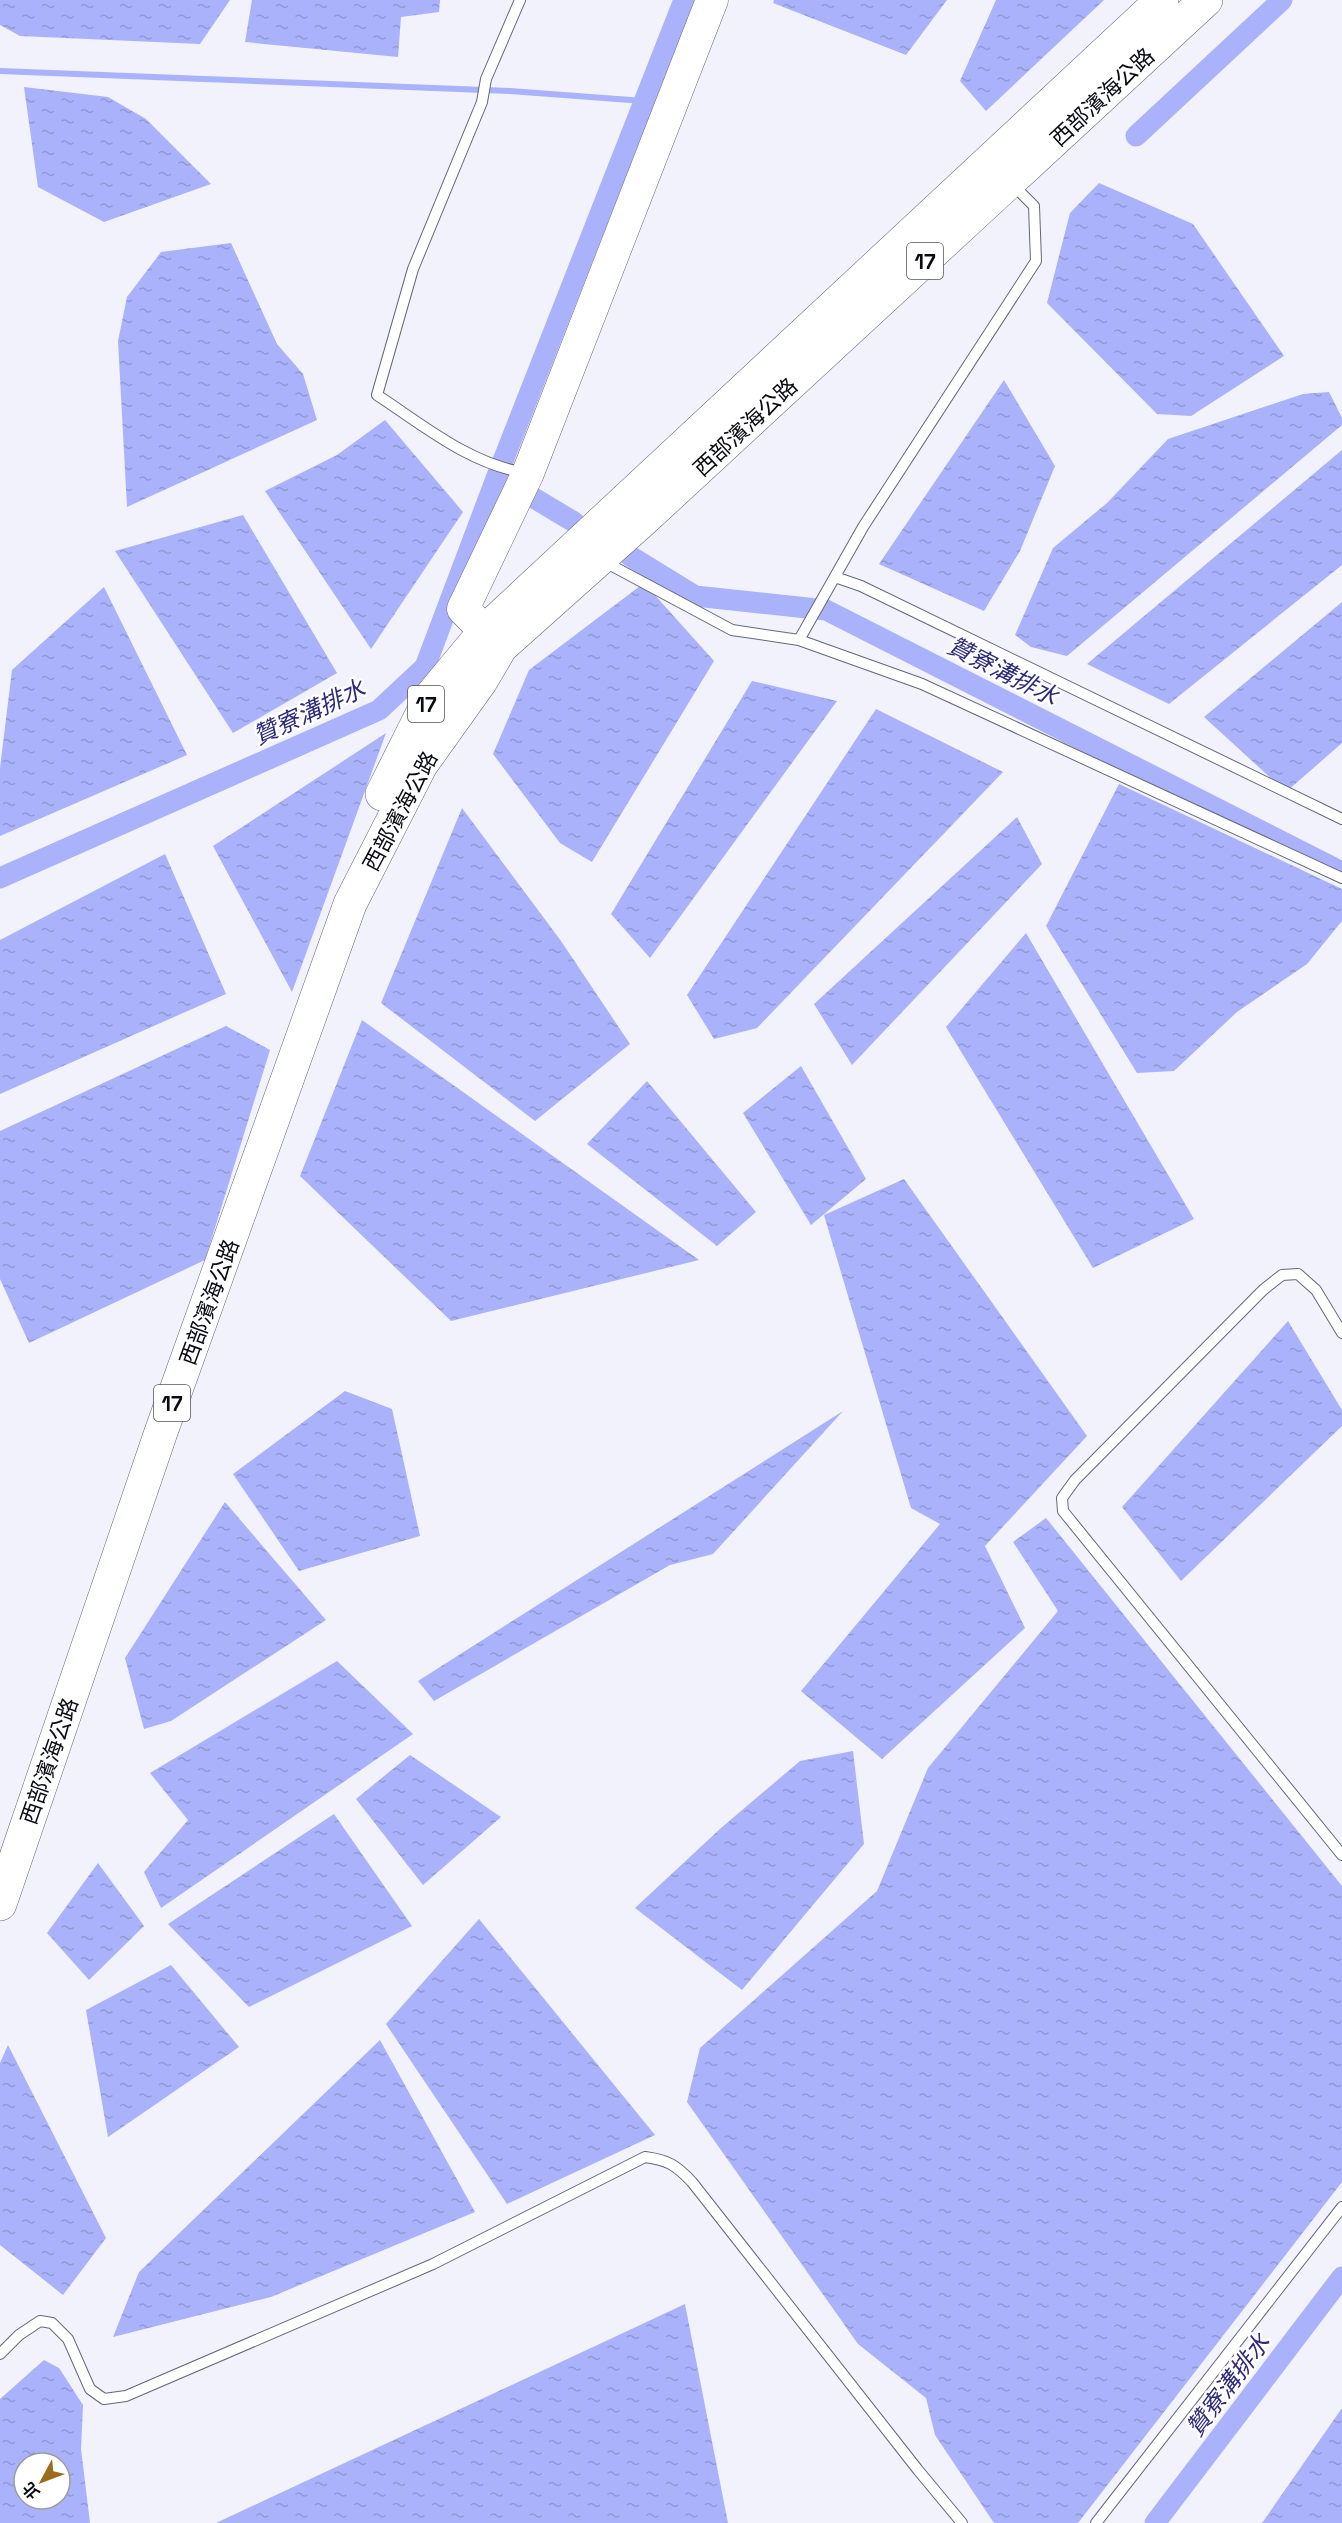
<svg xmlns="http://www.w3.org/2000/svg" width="1342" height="2523" viewBox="0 0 1342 2523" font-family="'Space Grotesk','Noto Sans TC',sans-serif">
<defs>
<pattern id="water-ripples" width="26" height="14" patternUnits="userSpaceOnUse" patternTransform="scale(1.5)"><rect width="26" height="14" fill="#a9b2fa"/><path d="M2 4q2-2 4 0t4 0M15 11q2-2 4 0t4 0" fill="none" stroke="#9098d5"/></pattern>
</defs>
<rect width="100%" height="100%" fill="#f1f2fb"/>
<!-- water -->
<path fill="url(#water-ripples)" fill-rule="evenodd" d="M0,0H230L200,44L20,36L0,25Z
M252,0H440L439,12L401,17L398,57L245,42Z
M774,0H947L906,55L773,3Z
M996,0H1104L986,111L960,81Z
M24,87L108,97L146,119L211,184L104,222L38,187Z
M1099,183L1193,224L1284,356L1191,416L1157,414L1047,303L1070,213Z
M231,243L277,344L303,374L317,420L127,507L118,341L127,297L161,252Z
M1004,380L1055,466L1020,551L984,611L879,564Z
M1329,392L1342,418V425L1067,656L1031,647L1015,635L1053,548L1107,503L1168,439L1303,394Z
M385,420L463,512L371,649L265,491L337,455Z
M1342,450V565L1169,704L1087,664Z
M243,515L337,673L233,733L115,551Z
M644,583L714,661L592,862L560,843L493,754L529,670Z
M104,587L187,755L0,836V768L12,670Z
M1342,602V743L1286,792L1204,717Z
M752,681L837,701L650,958L611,914Z
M876,709L1003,772L757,1028L714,1039L687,995Z
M386,733L292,992L213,846Z
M1119,784L1342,889V921L1307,964L1237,1012L1174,1071L1137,1073L1046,926Z
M462,808L561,941L630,1044L535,1121L381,1003Z
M1017,817L1042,864L852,1065L814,1004Z
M165,854L226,994L0,1094V940Z
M1026,933L1194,1219L1093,1268L946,1027Z
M362,1020L699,1260L451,1321L300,1176Z
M226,1026L270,1050L205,1260L29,1343L0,1279V1131Z
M801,1066L866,1179L811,1225L743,1113Z
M647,1081L756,1212L717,1246L587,1144Z
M904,1179L1087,1436L985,1546L1025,1628L882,1759L801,1691L940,1524L911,1508L824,1215Z
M1288,1321L1342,1410V1426L1181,1581L1122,1507Z
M345,1391L392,1409L420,1536L299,1571L233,1474Z
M843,1411L713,1554L670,1565L434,1701L418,1681Z
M225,1502L326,1620L171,1721L144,1729L125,1658Z
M1046,1518L1342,1886V2182L1078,2523H994L935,2435L926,2398L858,2344L687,2102L700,2048L877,1891L928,1768L1058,1611L1013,1542Z
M337,1661L413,1734L161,1908L144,1872L188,1820L150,1773Z
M853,1751L864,1844L742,1990L635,1908L721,1828L800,1761Z
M410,1755L501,1817L423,1885L356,1799Z
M334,1814L412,1926L249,2007L168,1924Z
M98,1863L144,1926L89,1980L47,1933Z
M479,1919L655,2135L507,2204L386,2024Z
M171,1965L239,2047L108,2137L86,2010Z
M380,2040L475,2212L271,2297L113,2337L139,2272Z
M8,2045L106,2238L63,2295L0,2245V2063Z
M685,2304L728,2523H216Z
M44,2360L59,2368L83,2405L81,2449L90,2523H0V2399ZM24,2463H60V2499H24Z
M1342,2408V2523H1262Z"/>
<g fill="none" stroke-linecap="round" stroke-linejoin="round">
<!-- stream -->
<path stroke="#a9b2fa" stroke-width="6" d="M0,71L510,91L644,101"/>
<!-- canal -->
<path stroke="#a9b2fa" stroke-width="21" d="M1136,136L1282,0
M497,476L684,0
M630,556L695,596L826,610L1342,872
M0,878L379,710L425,667L497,476L574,522
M1155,2523L1342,2277"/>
<defs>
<path id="lane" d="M520,0L486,79L482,102L413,269L377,395C423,425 469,464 526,473
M603,561L732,630L799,640L922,684L1342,878
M835,577L861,586L1342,819
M799,640L863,527L1036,261L1034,206L1012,184
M1342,1333L1316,1290L1298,1274L1282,1275L1263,1290L1075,1480L1062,1498L1063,1511L1342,1855
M0,2354L19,2335L40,2321L52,2323L68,2339L90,2389L104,2399L126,2396L433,2264L645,2157C668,2160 676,2165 692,2182L918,2470L962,2523
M1096,2523L1342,2207"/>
<path id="secondary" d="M501,647L463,609L528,473L712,0"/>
<path id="primary" d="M382,794L431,696L485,631L1162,0
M0,1904L161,1432L350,904L421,765L481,681L501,647L642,521L1206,0"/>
</defs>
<!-- lane casing -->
<use href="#lane" stroke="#64677a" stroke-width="12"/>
<!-- secondary casing -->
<use href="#secondary" stroke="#64677a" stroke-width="33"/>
<!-- primary casing -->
<use href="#primary" stroke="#64677a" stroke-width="34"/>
<!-- lane -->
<use href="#lane" stroke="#fff" stroke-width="10"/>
<!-- secondary -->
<use href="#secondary" stroke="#fff" stroke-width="32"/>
<!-- primary -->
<use href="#primary" stroke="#fff" stroke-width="33"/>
</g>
<g text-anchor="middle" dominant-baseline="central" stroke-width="5" stroke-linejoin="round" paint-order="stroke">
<!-- shield labels -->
<g fill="#fff" stroke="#545459" stroke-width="1.5">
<rect x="907" y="243" width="36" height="36" rx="4.5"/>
<rect x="408" y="686" width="36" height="36" rx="4.5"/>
<rect x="154" y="1385" width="36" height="36" rx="4.5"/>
</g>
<g font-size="21" font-weight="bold" fill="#0a0b12">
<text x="925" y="261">17</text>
<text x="426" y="704">17</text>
<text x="172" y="1403">17</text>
</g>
<!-- street labels -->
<g font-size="22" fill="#0a0b12" stroke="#fff">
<text transform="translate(1102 97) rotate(-43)">西部濱海公路</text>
<text transform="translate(745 427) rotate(-43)">西部濱海公路</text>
<text transform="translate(400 811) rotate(-62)">西部濱海公路</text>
<text transform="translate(209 1302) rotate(-70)">西部濱海公路</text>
<text transform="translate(49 1761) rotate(-71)">西部濱海公路</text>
</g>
<!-- water labels -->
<g font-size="24" font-style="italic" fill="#2d2a7b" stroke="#fff">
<text transform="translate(1003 671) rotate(27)">贊寮溝排水</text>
<text transform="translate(309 712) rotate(-25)">贊寮溝排水</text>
<text transform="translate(1228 2385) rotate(-53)">贊寮溝排水</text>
</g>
</g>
<!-- north arrow -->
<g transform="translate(42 2481) rotate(229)"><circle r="28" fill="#ffffff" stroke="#9d9da0" stroke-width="1.5"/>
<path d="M0-4.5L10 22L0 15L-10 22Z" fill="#9b6b1e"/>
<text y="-9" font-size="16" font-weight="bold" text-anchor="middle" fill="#0a0b12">北</text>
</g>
</svg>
